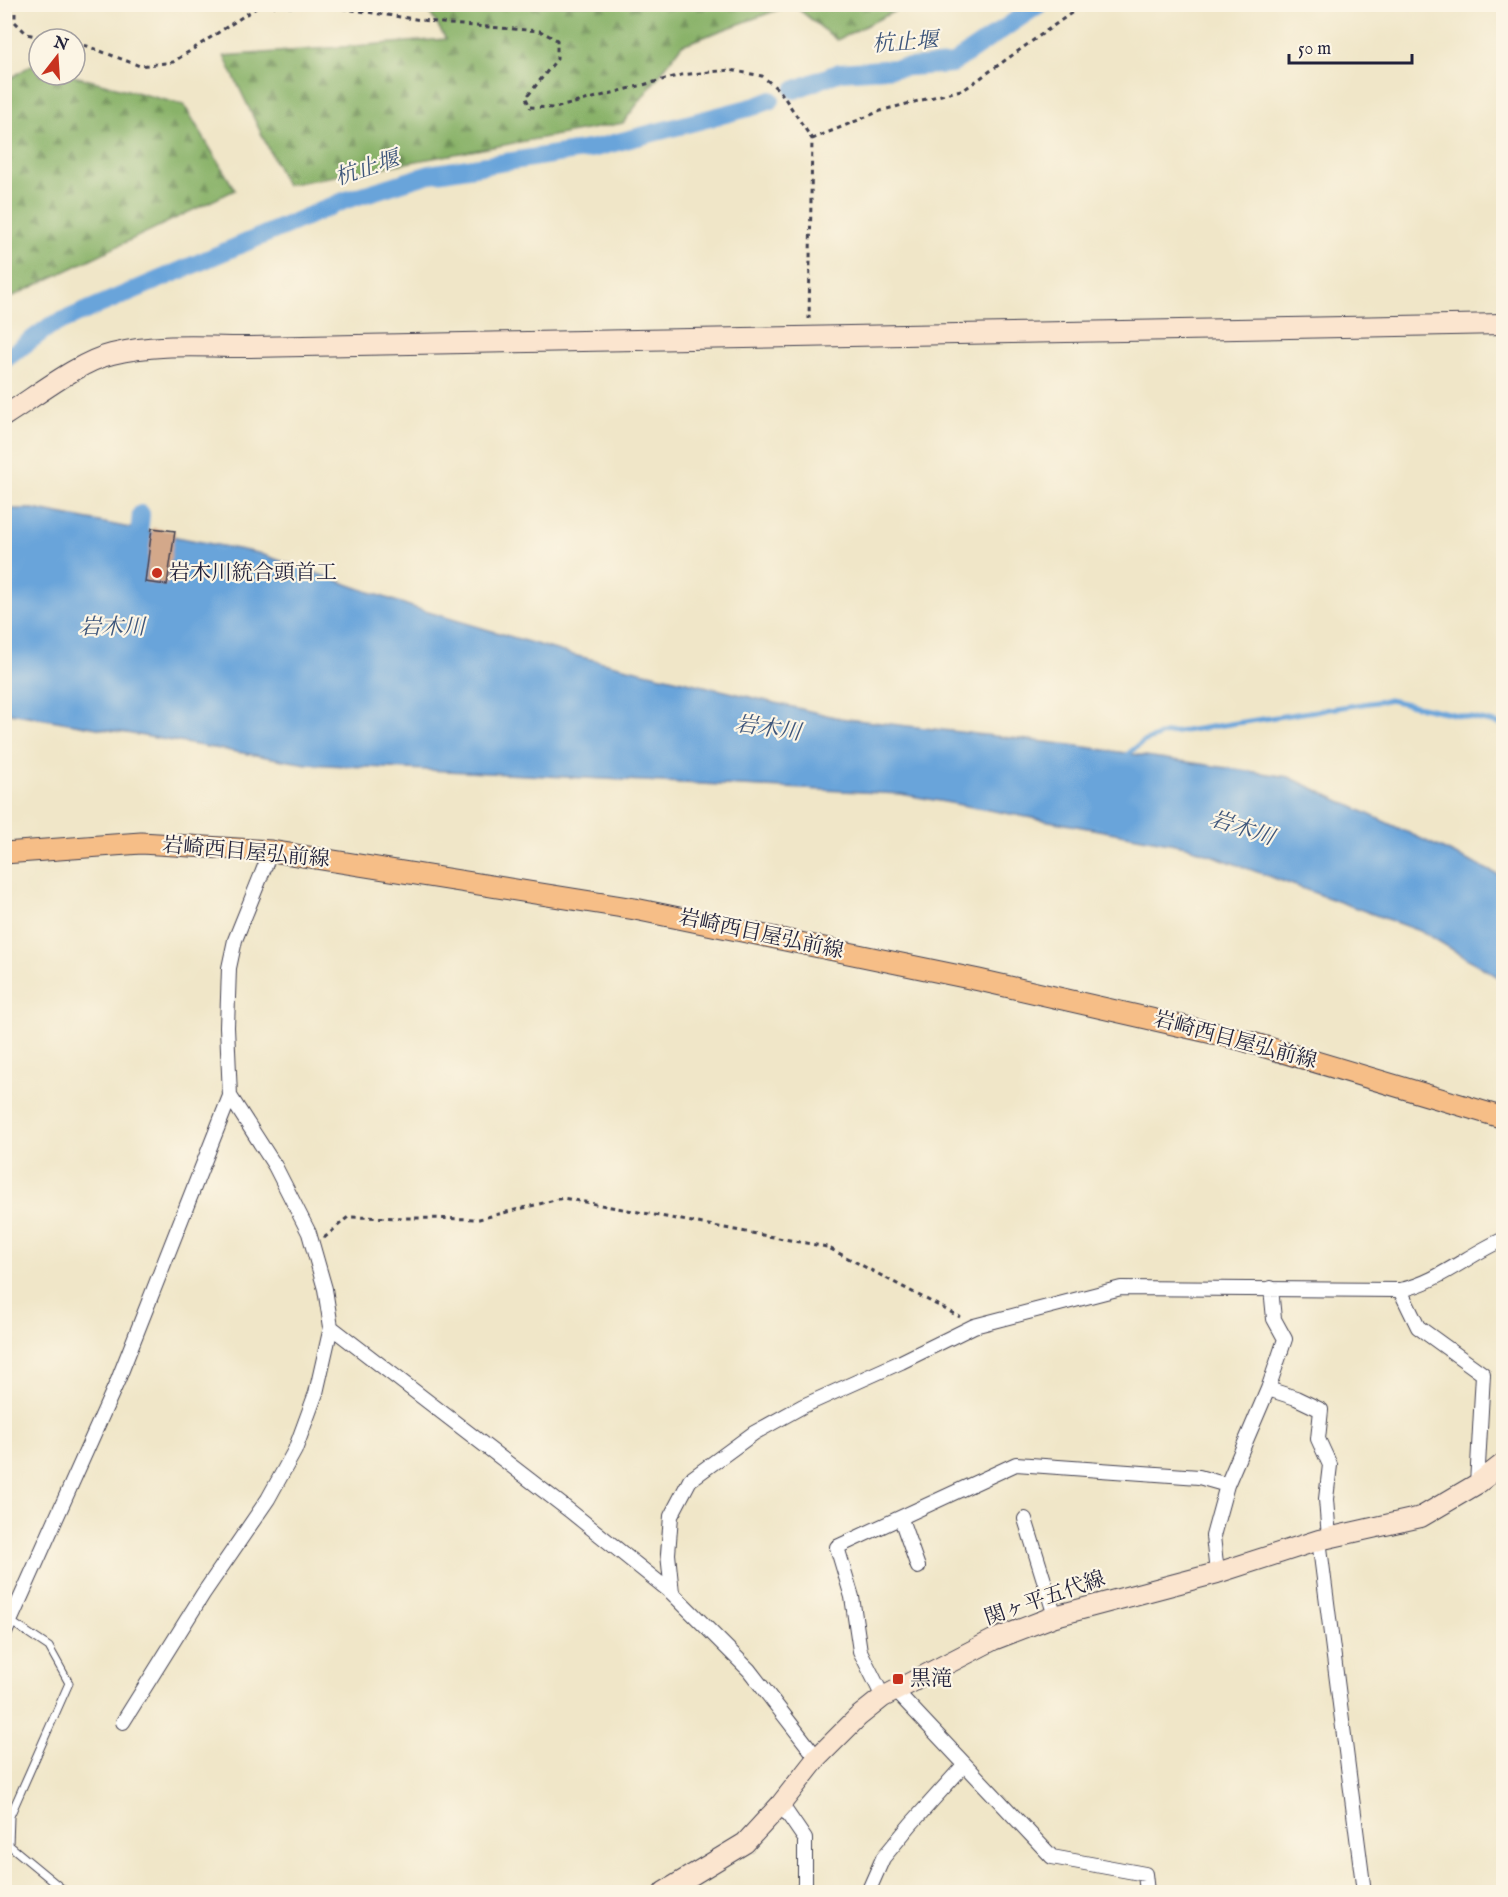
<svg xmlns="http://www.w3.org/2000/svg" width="1508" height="1897" viewBox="0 0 1508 1897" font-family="'IM FELL English','Noto Serif JP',serif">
<defs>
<pattern id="forest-firs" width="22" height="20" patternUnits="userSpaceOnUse" patternTransform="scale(1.5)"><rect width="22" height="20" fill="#89b269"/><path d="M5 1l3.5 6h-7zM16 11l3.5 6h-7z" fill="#709058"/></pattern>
</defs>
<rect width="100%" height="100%" fill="#fcf5e5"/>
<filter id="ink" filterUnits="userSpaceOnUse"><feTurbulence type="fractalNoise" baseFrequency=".0167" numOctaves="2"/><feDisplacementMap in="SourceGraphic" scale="12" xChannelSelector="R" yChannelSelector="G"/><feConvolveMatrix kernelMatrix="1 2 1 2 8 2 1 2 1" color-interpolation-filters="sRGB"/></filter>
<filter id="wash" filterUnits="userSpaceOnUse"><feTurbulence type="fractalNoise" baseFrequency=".008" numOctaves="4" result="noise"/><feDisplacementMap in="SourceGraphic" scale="24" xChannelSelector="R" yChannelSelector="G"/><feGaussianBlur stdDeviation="1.35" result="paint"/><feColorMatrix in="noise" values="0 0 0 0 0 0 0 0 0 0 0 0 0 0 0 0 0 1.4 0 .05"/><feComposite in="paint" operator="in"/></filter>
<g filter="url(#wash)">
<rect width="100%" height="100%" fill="#f0e6c8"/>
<!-- forest -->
<path fill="url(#forest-firs)" stroke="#566a52" stroke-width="1.5" d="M425,5H791L682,45L623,123L286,185L224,56L446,39Z
M793,5H907L837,40Z
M31,65L39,67V75H70L184,105L235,190L5,300V82Z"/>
<!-- water -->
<path fill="#69a4da" stroke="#46638a" stroke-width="1.5" d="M4,509H33L258,553L418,609L573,655L839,718L1071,745L1289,777L1503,877V980L1425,933L1186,846L901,794L307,764L5,712Z"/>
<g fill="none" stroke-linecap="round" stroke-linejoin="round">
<!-- stream -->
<path stroke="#69a4da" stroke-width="5" d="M1124,757L1143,742L1164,734L1389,700L1504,725"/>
<!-- canal -->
<path stroke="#69a4da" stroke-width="18" d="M794,90L840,72L952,64L1040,4
M4,360L50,326L346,200L430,174L595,148L756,106L771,100
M137,555L141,514"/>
</g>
<g id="blocks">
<!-- building -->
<path fill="#d3a88a" d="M152,528L175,531L167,585L145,582Z"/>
</g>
</g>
<g filter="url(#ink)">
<use href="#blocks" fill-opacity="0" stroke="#413f50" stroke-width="1.5"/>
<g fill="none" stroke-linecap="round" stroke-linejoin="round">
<defs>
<path id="lane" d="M10,1621L49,1647L69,1683L10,1816L9,1845L66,1892"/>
<path id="street" d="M1400,1290L1418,1327L1483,1374L1477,1484
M331,1327L570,1511L672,1593L749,1670L817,1758
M1268,1389L1296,1398L1321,1410L1318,1439L1330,1465L1326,1499L1329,1538
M1227,1485L1268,1389L1285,1339L1274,1319L1271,1288
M901,1519L918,1567
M1025,1519L1055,1616
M1319,1540L1364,1892
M672,1593L668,1554L671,1516L690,1480L754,1433L803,1406L901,1362L974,1326L1121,1288L1400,1290C1437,1283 1469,1254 1504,1239
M4,1635L118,1380L230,1096L227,1027L229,968L235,940L271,851
M896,1691L1052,1857L1145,1874L1147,1892
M883,1697L860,1651L852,1597L837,1547L1016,1464L1199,1477L1227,1485L1213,1536L1217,1573
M123,1722L203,1594L268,1499L295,1450L316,1393L331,1327L325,1289L309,1233L275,1166L230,1096
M781,1804L805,1839V1886L800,1892
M868,1892L883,1858L911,1824L964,1765"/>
<path id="secondary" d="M4,416C35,397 78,362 112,354C155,343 205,347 250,347L1504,324
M664,1892L745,1843L781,1804L817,1758L858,1717L883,1697L993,1640L1055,1616L1217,1573L1319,1540L1421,1517L1477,1484L1504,1463"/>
<path id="primary" d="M4,853L141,843L271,851L635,909L979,980L1239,1039L1504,1118"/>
</defs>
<!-- lane casing -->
<use href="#lane" stroke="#413f50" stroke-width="9"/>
<!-- street casing -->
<use href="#street" stroke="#413f50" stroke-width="16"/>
<!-- secondary casing -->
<use href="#secondary" stroke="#413f50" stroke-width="22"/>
<!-- primary casing -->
<use href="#primary" stroke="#413f50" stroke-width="23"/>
<!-- path -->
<path stroke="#413f50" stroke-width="3" stroke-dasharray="4.5 4.5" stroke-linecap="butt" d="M15,4V22L27,34L50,39
M75,44L87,46L140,66L173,62L259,6L339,8L449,24L540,31L557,40V59L526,98L530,107L555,108L681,75L730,70L762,76L780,91L812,139L809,319
M812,139L883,110L965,89L1084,4
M324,1238L348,1217L479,1219L563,1198L827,1247L960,1317"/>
<!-- lane -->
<use href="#lane" stroke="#fff" stroke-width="7"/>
<!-- street -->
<use href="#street" stroke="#fff" stroke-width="14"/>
<!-- secondary -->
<use href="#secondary" stroke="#fbe5cf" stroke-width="20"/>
<!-- primary -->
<use href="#primary" stroke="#f6be87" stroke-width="21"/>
</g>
</g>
<!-- markers -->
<g fill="#c8321e" stroke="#fcf5e5" stroke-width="2">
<circle cx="157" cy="573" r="6"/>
<rect x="892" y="1673" width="12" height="12" rx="3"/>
</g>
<g text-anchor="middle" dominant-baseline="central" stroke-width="4.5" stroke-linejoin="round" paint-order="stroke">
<!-- poi labels -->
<g font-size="21" fill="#22223b" stroke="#fcf5e5" text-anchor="start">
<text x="169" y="573">岩木川統合頭首工</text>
<text x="910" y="1679">黒滝</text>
</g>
<!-- street labels -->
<g font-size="21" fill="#22223b" stroke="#fcf5e5">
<text transform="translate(246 853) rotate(5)">岩崎西目屋弘前線</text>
<text transform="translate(761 935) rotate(12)">岩崎西目屋弘前線</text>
<text transform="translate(1235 1041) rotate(15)">岩崎西目屋弘前線</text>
<text transform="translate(1045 1599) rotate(-19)">関ヶ平五代線</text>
</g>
<!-- water labels -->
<g font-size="22" font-style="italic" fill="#3e567b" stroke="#fcf5e5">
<text transform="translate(905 43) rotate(-4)">杭止堰</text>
<text transform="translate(367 169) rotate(-18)">杭止堰</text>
<text x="112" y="628">岩木川</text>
<text transform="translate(768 729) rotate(8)">岩木川</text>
<text transform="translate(1242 829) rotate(18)">岩木川</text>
</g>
</g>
<!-- margin -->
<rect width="1508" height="1897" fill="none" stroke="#fcf5e5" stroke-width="24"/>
<!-- north arrow -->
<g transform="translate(57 57) rotate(17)"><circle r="28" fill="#fcf5e5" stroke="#a5a1a1" stroke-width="1.5"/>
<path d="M0-4.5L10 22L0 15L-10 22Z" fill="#c8321e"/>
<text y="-9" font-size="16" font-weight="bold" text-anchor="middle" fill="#22223b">N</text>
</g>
<!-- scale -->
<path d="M1289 54v9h123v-9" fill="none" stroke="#22223b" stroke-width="3"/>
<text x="1298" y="54" font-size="18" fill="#22223b" stroke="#fcf5e5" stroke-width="4.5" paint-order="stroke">50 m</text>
</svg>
